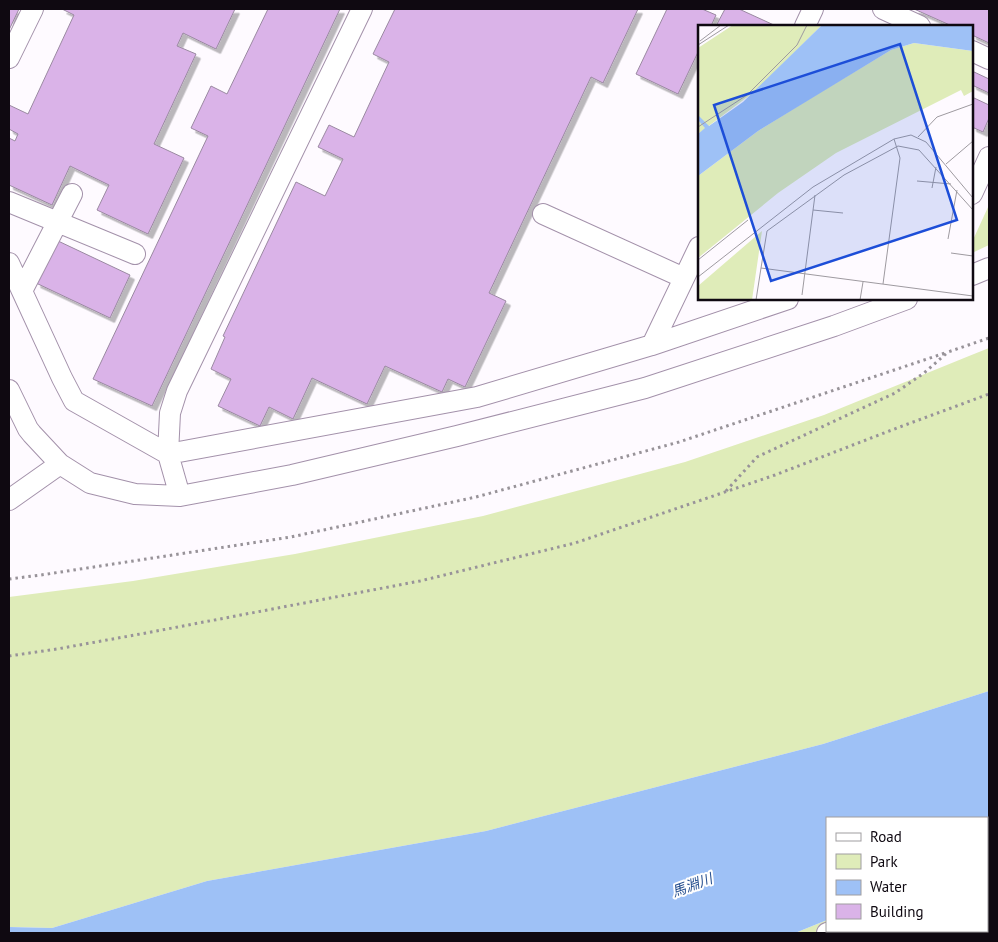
<svg xmlns="http://www.w3.org/2000/svg" width="998" height="942" viewBox="0 0 998 942" font-family="'PT Sans','Noto Sans JP',sans-serif">
<defs>
<filter id="shadow"><feDropShadow dx="4.5" dy="4.5" stdDeviation="0" flood-color="#0004"/></filter>
</defs>
<rect width="100%" height="100%" fill="#fefaff"/>
<!-- green -->
<path fill="#dfecb9" d="M989,205V245L972,253V242Z
M989,348V691L823,744L486,831L207,881L52,928L9,927V597L133,581L295,554L483,516L685,462L824,415L969,356Z
M989,868V933H795L827,920V931H987V869Z"/>
<!-- water -->
<path fill="#9ec1f6" d="M989,691V868L987,869V818H827V920L795,933H9V927L52,928L207,881L486,831L823,744Z"/>
<!-- building -->
<path fill="#dab3e8" stroke="#9a89a1" filter="url(#shadow)" d="M9,9H19L9,30Z
M62,9H235L216,49L183,33L177,46L196,54L154,144L184,158L148,234L97,210L109,185L70,166L52,205L9,185V138L15,141L18,134L9,129V105L28,114L74,15Z
M268,9H340L152,406L93,379L208,136L191,128L211,86L227,94Z
M395,9H638L603,83L591,77L489,293L506,301L465,387L448,379L442,392L385,366L367,404L312,378L293,419L269,407L260,426L218,406L231,379L211,369L225,337L223,336L296,182L325,196L343,159L318,147L329,125L354,137L389,62L373,54Z
M667,9H702L716,15L711,26H699V50L678,94L636,74Z
M725,9H739L776,26H716Z
M914,9H989V43L972,35V26H952Z
M972,71L989,79V93L972,85Z
M972,97L989,105V118L983,132L972,127Z
M56,240L130,275L110,318L36,283Z"/>
<g fill="none" stroke-linecap="round" stroke-linejoin="round">
<defs>
<path id="minor" d="M883,9L920,26
M805,26L813,9
M972,51L989,59
M9,58L33,9
M972,194L989,157
M9,202L135,254
M543,214L684,278
M9,263L62,378L74,401L168,454L477,397L652,345L788,299
M972,275L989,268
M22,291L72,194
M652,345L699,247
M9,390L28,429L32,434L60,464L90,483L135,494L180,496L292,475L457,436L645,388L834,326L907,299
M180,496L168,454L170,413L177,391L362,9
M9,500L60,464
M987,893L989,892
M827,933L835,931"/>
</defs>
<!-- minor casing -->
<use href="#minor" stroke="#a391aa" stroke-width="22"/>
<!-- path -->
<path stroke="#989399" stroke-width="3" stroke-dasharray="2.5 4" stroke-linecap="butt" d="M726,491L757,457L895,393L924,373L948,352L989,338
M9,579L41,575L291,537L476,497L679,442L948,352
M9,656L57,649L146,633L420,581L575,543L775,475L897,428L989,394"/>
<!-- minor -->
<use href="#minor" stroke="#fff" stroke-width="20"/>
</g>
<g text-anchor="middle" dominant-baseline="central" stroke-width="4" stroke-linejoin="round" paint-order="stroke">
<!-- water labels -->
<g font-size="14" font-style="italic" fill="#275090" stroke="#fff">
<text transform="translate(692 885) rotate(-20)">馬淵川</text>
</g>
</g>
<!-- overview -->
<g transform="translate(698 25)">
<rect width="275" height="275" fill="#fefaff"/>
<path d="M35,0H124L60,64L0,109V23ZM216,18L275,26V66L266,71L263,65L138,128L80,168L0,233V151L60,106L118,70L193,25ZM64,206L54,275H0V261Z" fill="#dfecb9"/>
<path d="M124,0H275V26L216,18L193,25L60,106L0,151V109L7,103L0,95V90L11,101L45,77Z" fill="#9ec1f6"/>
<path fill="none" stroke="#9e9aa0" stroke-width="1" d="M2,16L23,0M0,20L31,0M0,102L49,70L99,20L109,0M220,112L239,92L275,79M248,139L275,116M219,156L253,159M234,163L238,142M115,185L145,188M250,214L259,165M253,228L275,231M0,235L50,195M63,243L69,206L146,150L200,121L221,125L275,185M0,252L115,162L196,114L213,110L228,117L275,173M185,259L202,133L196,114M104,270L117,170M58,275L63,243L275,271M162,275L165,257"/>
<path fill="#1d4ed8" fill-opacity="0.15" stroke="#1d4ed8" stroke-width="2.5" d="M202,19L259,195L73,256L16,80Z"/>
<rect width="275" height="275" fill="none" stroke="#0f0911" stroke-width="2.5"/>
</g>
<!-- border -->
<rect width="998" height="942" fill="none" stroke="#0f0911" stroke-width="20"/>
<!-- legend -->
<rect x="826" y="817" width="162" height="115" fill="#ffffff" stroke="#9f9da0"/>
<rect x="836" y="833" width="25" height="8" fill="#ffffff" stroke="#9f9da0"/>
<text x="870" y="842" font-size="15" fill="#0f0911">Road</text>
<rect x="836" y="854" width="25" height="15" fill="#dfecb9" stroke="#9f9da0"/>
<text x="870" y="867" font-size="15" fill="#0f0911">Park</text>
<rect x="836" y="880" width="25" height="15" fill="#9ec1f6" stroke="#9f9da0"/>
<text x="870" y="892" font-size="15" fill="#0f0911">Water</text>
<rect x="836" y="904" width="25" height="15" fill="#dab3e8" stroke="#9f9da0"/>
<text x="870" y="917" font-size="15" fill="#0f0911">Building</text>
</svg>
